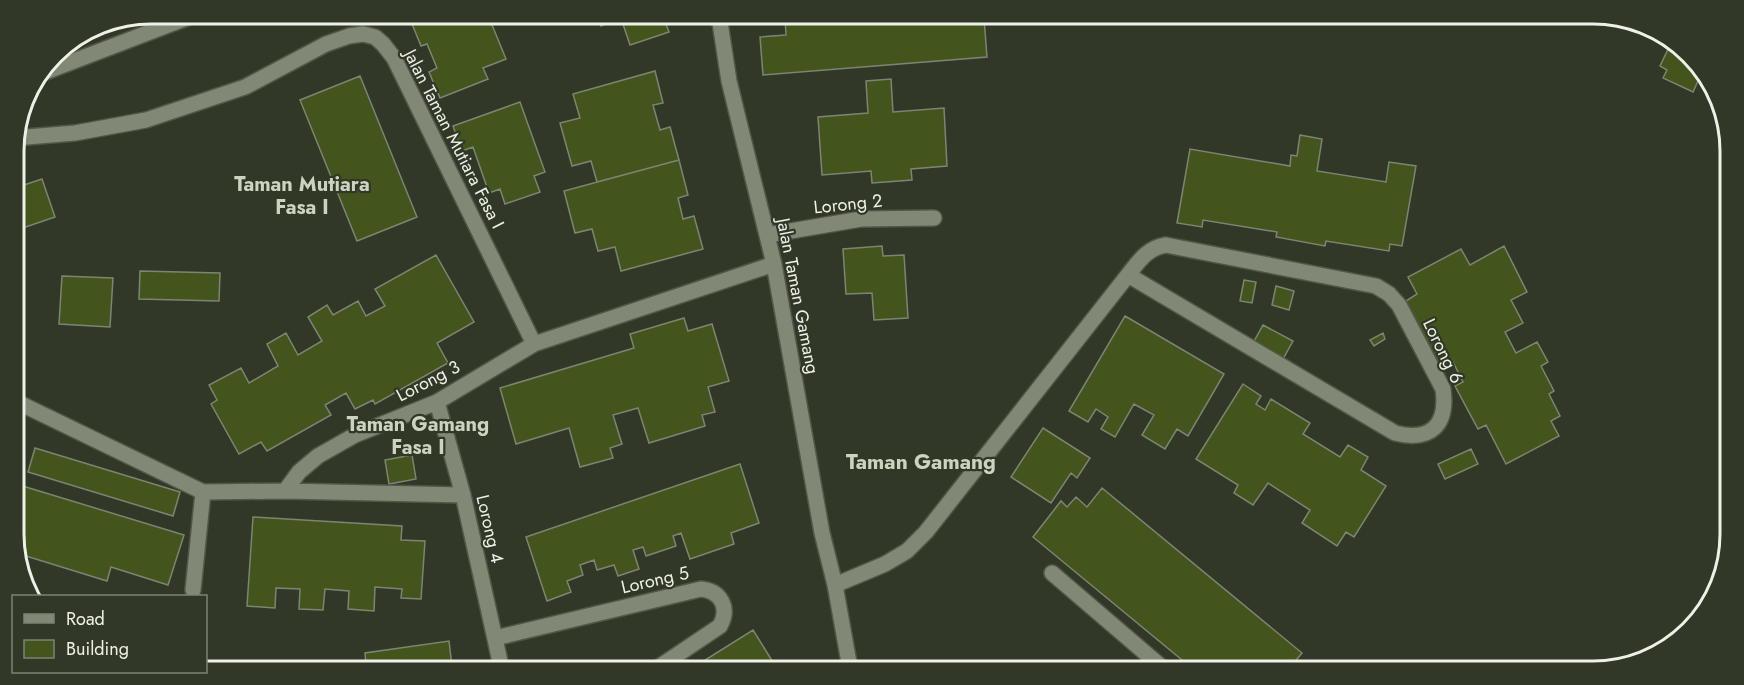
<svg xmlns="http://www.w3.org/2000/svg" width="1744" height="685" viewBox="0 0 1744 685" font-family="Jost,sans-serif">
<rect width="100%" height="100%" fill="#323828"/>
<!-- building -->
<path fill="#44541d" stroke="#7e8472" stroke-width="1.5" d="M420,15H488L506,59L483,68L488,79L440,98L429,72L437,68L427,44L421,46L410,19Z
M598,16H663L669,32L630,45L621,18L601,26Z
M785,17L984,18L987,57L763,75L760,37L786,35Z
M1670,45L1702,67L1703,70L1693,92L1663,78L1667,70L1660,66Z
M655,71L663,103L653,105L660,130L670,127L679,160L597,182L591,161L572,166L560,123L580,118L573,94Z
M360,76L417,217L357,241L300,100Z
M891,79L893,112L944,108L947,166L911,169L912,180L872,183L871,171L822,175L818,117L868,113L866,81Z
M520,102L545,172L534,176L540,192L505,204L500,189L489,193L473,147L462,151L453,126Z
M1300,135L1322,139L1317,171L1386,182L1389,162L1416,166L1402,246L1390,244L1389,251L1326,241L1325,246L1276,237L1277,232L1203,220L1202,227L1177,223L1190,149L1290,166L1291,155L1297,156Z
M16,158L24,185L42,179L55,217L14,231V159Z
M679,160L688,195L678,198L683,219L694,216L703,249L621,271L615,247L598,251L592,229L575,233L564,191Z
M882,246L883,256L904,255L908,318L874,320L872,293L846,294L843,249Z
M1504,246L1527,292L1511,300L1523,323L1505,332L1516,353L1537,342L1548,362L1541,366L1554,391L1549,394L1560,416L1551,421L1559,436L1506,464L1486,425L1478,429L1455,386L1463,382L1452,360L1440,366L1406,301L1417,294L1408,277L1461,249L1470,265Z
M436,255L474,322L437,343L448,363L375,404L373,400L355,409L346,393L325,405L331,415L267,451L261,442L239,454L211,404L217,400L209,385L241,368L249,383L278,366L267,344L286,333L298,355L322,341L308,317L327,305L333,315L358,301L366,316L385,306L375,289Z
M140,271L220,273L219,301L139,299Z
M62,276L113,278L110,327L59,324Z
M1244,280L1256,282L1252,303L1240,301Z
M1276,286L1294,291L1289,310L1272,305Z
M1125,316L1224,374L1188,436L1177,429L1165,449L1142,435L1154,415L1134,404L1115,437L1101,429L1108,417L1096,409L1088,422L1069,411Z
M684,318L688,331L712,324L729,381L708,387L715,412L702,415L705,426L649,443L638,408L613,415L622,444L610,448L613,458L580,467L569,428L516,444L500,388L634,348L630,334Z
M1263,325L1293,341L1283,359L1253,343Z
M1383,333L1385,339L1374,346L1370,340Z
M1243,384L1261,396L1256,404L1265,410L1271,399L1310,423L1303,434L1340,457L1348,445L1368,457L1361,470L1386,486L1354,537L1346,532L1337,546L1302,523L1310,510L1268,483L1253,505L1234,493L1238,485L1196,459Z
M1043,428L1090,458L1077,478L1071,473L1051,503L1011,477Z
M35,448L180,492L173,516L28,472Z
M1471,449L1478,464L1445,479L1438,464Z
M412,455L416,479L389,484L385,460Z
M740,464L759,523L731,533L734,544L690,559L681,533L673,536L676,546L646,556L643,547L633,550L639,569L618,576L614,565L597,570L594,560L580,565L583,575L567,581L571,592L547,601L526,537Z
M16,484L184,535L168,585L111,567L107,581L16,553Z
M1102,488L1302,653L1288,670L1193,669L1033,537L1061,501L1067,507L1076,497L1087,507Z
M253,517L402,526L401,540L425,541L421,599L401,598L402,589L375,587L374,611L348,609L349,591L325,589L323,610L299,609L300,589L276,588L275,608L247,606Z
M753,630L776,667H694Z
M449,641L452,666L461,664V666L366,665L365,653Z"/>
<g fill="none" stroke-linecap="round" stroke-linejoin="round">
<defs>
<path id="minor" d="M719,16L729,81L774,264L822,533L835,585L850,668
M15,138L75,133L146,120L245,87L326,44L349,36L363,34L375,37L383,44L394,58L534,344
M767,235L861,219L934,218
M15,401L203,492L285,491L299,472L318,456L355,435L437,402L534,344L774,264
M437,402L463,495L501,666
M285,491L463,495
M1052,573L1164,669
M835,585L885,564L907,551L926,532L1128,275C1139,261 1147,248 1166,245L1376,286L1389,294L1399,305L1443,389C1448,425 1431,442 1395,433L1128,275
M193,590L203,492
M495,638L701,589C721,591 730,608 720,626L659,667"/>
<path id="secondary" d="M40,74L197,14"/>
</defs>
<!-- minor casing -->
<use href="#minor" stroke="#515648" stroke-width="18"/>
<!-- secondary casing -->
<use href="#secondary" stroke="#515648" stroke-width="18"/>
<!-- minor -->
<use href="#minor" stroke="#818875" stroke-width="15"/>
<!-- secondary -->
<use href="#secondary" stroke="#818875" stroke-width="15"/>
</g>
<g text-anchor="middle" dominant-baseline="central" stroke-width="4.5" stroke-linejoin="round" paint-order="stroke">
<!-- street labels -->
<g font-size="18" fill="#edf1e7" stroke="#323828">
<text transform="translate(454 139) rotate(63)">Jalan Taman Mutiara Fasa I</text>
<text transform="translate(848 204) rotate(-6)">Lorong 2</text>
<text transform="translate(798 296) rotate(79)">Jalan Taman Gamang</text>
<text transform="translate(1443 351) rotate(64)">Lorong 6</text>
<text transform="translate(428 381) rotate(-27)">Lorong 3</text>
<text transform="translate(490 529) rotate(77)">Lorong 4</text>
<text transform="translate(655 580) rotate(-13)">Lorong 5</text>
</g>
<!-- neighbourhood labels -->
<g font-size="20" font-weight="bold" fill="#ccd3bf" stroke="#323828">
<text x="302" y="184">Taman Mutiara<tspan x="302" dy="23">Fasa I</tspan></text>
<text x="418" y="424">Taman Gamang<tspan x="418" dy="23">Fasa I</tspan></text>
</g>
<!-- quarter labels -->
<g font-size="21" font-weight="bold" fill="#ccd3bf" stroke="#323828">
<text x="921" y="462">Taman Gamang</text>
</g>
</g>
<!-- crop -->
<path d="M0 0H1744V685H0ZM151 24H1593A127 127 0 0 1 1720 151V534A127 127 0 0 1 1593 661H151A127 127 0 0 1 24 534V151A127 127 0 0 1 151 24Z" fill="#323828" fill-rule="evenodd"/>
<path fill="none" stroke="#edf1e7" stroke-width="3" d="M151 24H1593A127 127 0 0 1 1720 151V534A127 127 0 0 1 1593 661H151A127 127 0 0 1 24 534V151A127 127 0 0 1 151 24Z"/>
<!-- legend -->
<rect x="12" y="595" width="195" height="78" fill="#323828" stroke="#7d8274" stroke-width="1.5"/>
<rect x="24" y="614" width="30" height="9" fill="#818875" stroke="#7d8274" stroke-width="1.5"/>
<text x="66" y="625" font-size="18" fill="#edf1e7">Road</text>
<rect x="24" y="640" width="30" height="18" fill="#44541d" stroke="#7d8274" stroke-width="1.5"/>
<text x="66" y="655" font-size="18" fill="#edf1e7">Building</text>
</svg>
